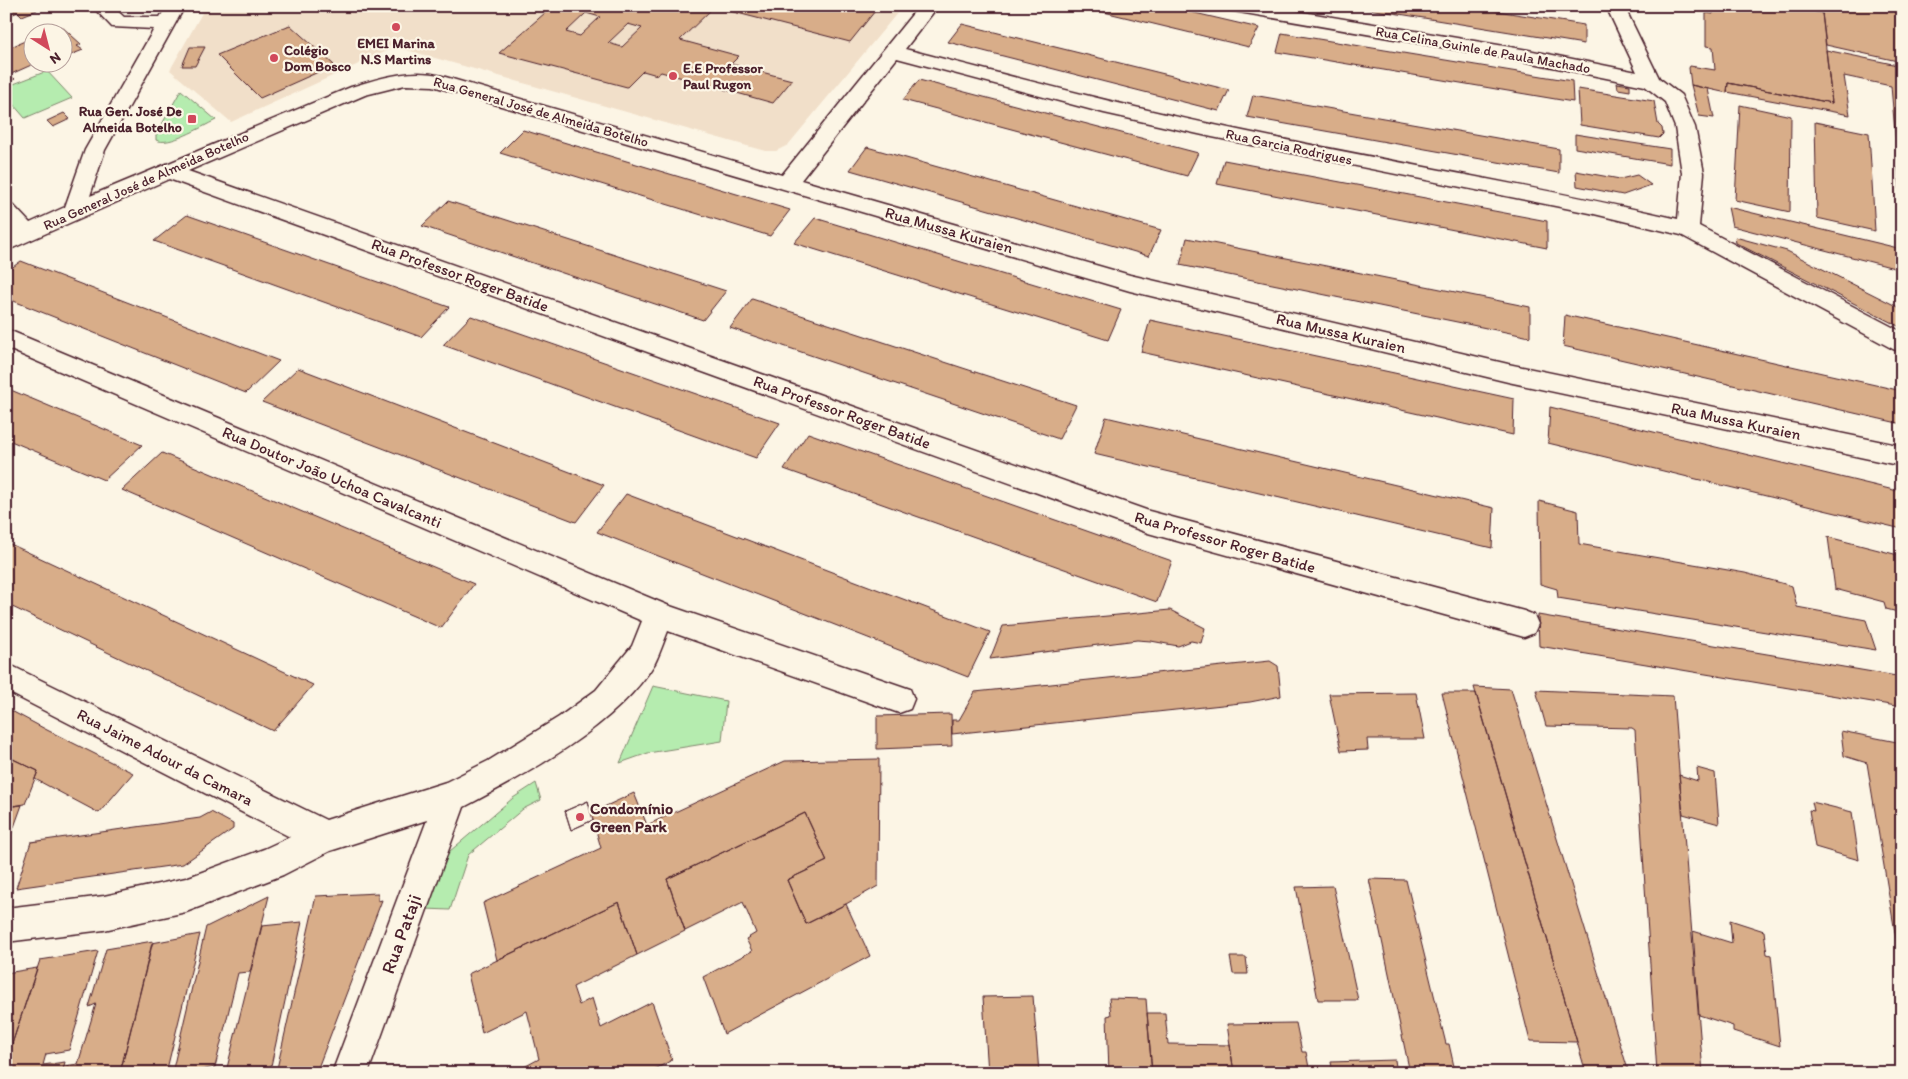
<svg xmlns="http://www.w3.org/2000/svg" width="1908" height="1079" viewBox="0 0 1908 1079" font-family="Itim,sans-serif">
<rect width="100%" height="100%" fill="#fcf5e5"/>
<filter id="ink" filterUnits="userSpaceOnUse"><feTurbulence type="fractalNoise" baseFrequency=".02" numOctaves="2"/><feDisplacementMap in="SourceGraphic" scale="10" xChannelSelector="R" yChannelSelector="G"/><feConvolveMatrix kernelMatrix="1 2 1 2 8 2 1 2 1" color-interpolation-filters="sRGB"/></filter>
<g filter="url(#ink)">
<!-- built -->
<path fill="#f1dfc9" d="M206,6H903L788,145L776,151H765L396,47L231,122L170,70Z"/>
<!-- green -->
<path fill="#b5ecaf" stroke="#80866d" d="M47,71L72,98L25,118L6,96V87Z
M181,90L216,120C201,127 169,147 156,140V135Z
M653,686L726,701L722,741L648,753L620,763Z
M536,783L541,800L523,809L468,855L450,910L425,909L450,851L513,798Z"/>
<!-- building -->
<path fill="#d8ad89" stroke="#4a1f2b" fill-rule="evenodd" d="M6,6H32L37,10L22,16L18,12L6,17Z
M553,6H575L572,8L583,11L589,6H879L850,42L714,7L680,40L739,56L731,64L792,80L773,103L661,72L657,75L643,71L627,87L499,53ZM586,13L600,17L580,36L566,32ZM628,24L642,28L622,47L608,43Z
M1079,6H1165L1259,28L1249,47Z
M1350,6H1466L1584,25V44Z
M1713,6H1786L1822,13L1832,103L1728,83L1727,93L1691,85L1689,68L1690,66L1715,70L1713,47L1706,46V13L1713,14Z
M1795,6H1902V62L1826,45L1822,13L1795,8Z
M53,23L58,28L61,26L81,44L77,46L83,50L68,56L62,52V32H41L38,30Z
M962,24L1229,90L1219,111L948,42Z
M290,25L334,65L260,98L217,55Z
M1282,33L1572,81L1573,102L1277,52Z
M32,38V62H38L9,75L15,79L6,83V49Z
M190,47H205L195,66H182Z
M1826,50L1902,66V213L1891,86L1844,76L1850,115L1727,92L1728,83L1832,103Z
M919,80L1198,153L1187,176L903,100Z
M1617,83L1630,85V91L1618,89Z
M1691,85L1708,89L1714,118L1699,116Z
M1578,89L1654,101L1658,124L1662,128L1663,134L1659,138L1580,125Z
M1253,95L1559,149V173L1247,117Z
M1740,105L1791,116L1790,212L1735,200Z
M64,113L70,119L53,127L47,121Z
M1815,122L1869,133L1875,231L1817,218Z
M523,130L790,210L770,236L500,153Z
M1575,134L1670,149V164L1575,148Z
M867,147L1161,230L1149,256L850,170Z
M1224,160L1547,221V248L1217,184Z
M1576,171L1620,179L1637,175L1651,185L1623,195L1577,186Z
M448,201L726,291L703,320L422,226Z
M1728,207L1902,249V270L1732,226Z
M187,215L449,307L421,337L154,241Z
M815,218L1121,310L1108,340L794,243Z
M1735,237L1787,251L1902,309V328L1736,243Z
M1187,238L1530,307V337L1180,265Z
M21,261L279,361L246,393L6,298V272Z
M752,299L1076,405L1059,439L730,328Z
M1565,315L1902,391V424L1563,346Z
M471,316L780,423L756,458L443,345Z
M1150,320L1514,399L1513,435L1141,352Z
M298,368L604,485L576,522L262,402Z
M6,388L142,445L104,480L6,439Z
M1550,407L1902,492V529L1548,443Z
M1106,417L1494,508L1492,548L1094,454Z
M808,433L1172,561L1157,602L784,469Z
M162,453L474,584L441,628L122,490Z
M626,494L990,632L968,677L597,532Z
M1539,501L1578,511L1579,544L1745,573L1792,586L1797,607L1866,620L1876,650L1558,598L1557,589L1540,584Z
M1828,537L1902,556V613L1886,609L1884,602L1835,589Z
M6,542L313,685L273,731L6,604Z
M1170,610L1205,628L1201,643L1191,641L1178,646L1151,641L1137,640L990,659L1003,626Z
M1538,615L1902,677V707L1539,646Z
M1270,661L1278,666L1281,696L1250,702L952,734V720H959L975,692Z
M1474,687L1511,689L1629,1073H1586Z
M1536,690L1673,696L1703,1073H1657L1635,730L1632,728L1546,726Z
M1416,693L1425,739H1367L1368,750L1341,751L1329,694Z
M1442,693H1476L1577,1042L1530,1041Z
M6,708L47,730L133,773L99,813L35,779L38,771L13,759L6,758Z
M951,714L952,746L877,749V716Z
M1841,731L1902,743V975L1867,763L1844,756Z
M6,758L13,759L38,771L25,804L6,807Z
M879,759L878,886L846,904L806,924L787,880L827,861L805,813L667,879L685,931L637,955L619,902L497,960L483,903L601,848L593,820L571,830L565,811L588,801L591,813L634,793L647,825L785,761Z
M1697,768L1715,773L1719,824L1683,814L1679,775L1698,781Z
M588,801L593,820L571,830L565,811Z
M1812,802L1852,812L1859,860L1815,847L1809,810L1814,811Z
M22,805L6,849V807Z
M211,812L233,824V829L183,864L16,888L31,842L200,818Z
M805,813L827,861L787,880L806,924L846,904L870,956L724,1034L703,977L752,951L746,939L756,933L743,902L685,931L667,879Z
M1369,879L1406,880L1446,1044H1449L1455,1071L1495,1073H1410Z
M1333,886L1358,1000H1318L1296,887Z
M378,893V901L382,900L316,1073H276L316,896Z
M269,896L250,972L238,973L215,1067L185,1073H172L206,927Z
M619,902L637,955L573,987L579,1005L592,998L601,1028L652,1002L672,1060L648,1073H513L539,1059L527,1011L482,1033L468,974Z
M1730,920L1764,931L1767,954L1771,955L1780,1046L1733,1031V1026L1699,1015L1693,931L1732,943Z
M302,922L271,1066L226,1072L262,926Z
M200,934L166,1073H120L152,943Z
M153,941L120,1073H62L64,1066L78,1064L96,1004L89,1007L106,949Z
M98,951L69,1050L46,1054L43,1065L65,1062L62,1073H6V1062L40,960Z
M1230,957H1246L1248,974H1233Z
M37,968L6,1062V973Z
M1033,996L1039,1073H988L983,997Z
M1109,998L1146,999L1152,1073H1109L1107,1016L1111,1015Z
M1147,1013H1165L1168,1044L1230,1045L1234,1073H1152Z
M1296,1023L1302,1052H1306L1310,1073H1234L1227,1024Z
M1395,1060L1397,1073H1333L1331,1062Z"/>
<g fill="none" stroke-linecap="round" stroke-linejoin="round">
<defs>
<path id="minor" d="M92,6H112L124,17H160L167,6H185L105,150L90,196L351,87C381,78 411,68 442,76L782,175L919,6H938L905,49C1006,75 1107,102 1210,124C1366,158 1523,183 1678,219L1682,173L1675,127L1665,102L1645,86L1528,62L1233,11L1227,10L1224,6H1267L1528,50L1637,72L1606,6H1624L1659,78L1681,95L1695,127L1704,173L1699,226L1902,332V352L1893,349L1681,235L1590,213L1212,137L1104,113L897,58L801,180L1130,275L1508,364L1902,446V466L1508,382L1130,291L433,86L405,85L365,95L188,171L1149,511L1524,611L1534,615L1538,624L1534,633L1524,637L1148,533L169,179L6,251V234L12,231L6,225V204L14,206L30,223L65,207L85,150L154,29L112,27Z
M6,329L667,605L910,689L914,699L910,709L899,713L668,631C664,641 660,653 655,663C618,725 527,774 464,807L368,1073H332L427,820L330,851L283,875L186,912L104,930L6,942V908L104,896L186,878L264,849L290,837L6,691V663L326,820L446,782L488,761L559,717L596,690L632,646L642,621L6,348Z"/>
</defs>
<!-- minor casing -->
<use href="#minor" stroke="#4a1f2b" stroke-width="3"/>
<!-- minor -->
<use href="#minor" fill="#fcf5e5" fill-rule="evenodd"/>
</g>
</g>
<!-- markers -->
<g fill="#d1495b" stroke="#fcf5e5" stroke-width="2">
<circle cx="396" cy="27" r="5"/>
<circle cx="274" cy="58" r="5"/>
<circle cx="673" cy="76" r="5"/>
<rect x="187" y="114" width="10" height="10" rx="2.5"/>
<circle cx="580" cy="817" r="5"/>
</g>
<g text-anchor="middle" dominant-baseline="central" stroke-width="4.5" stroke-linejoin="round" paint-order="stroke">
<!-- far-poi labels -->
<g font-size="14" font-weight="bold" fill="#4a1f2b" stroke="#fcf5e5" text-anchor="start">
<text x="396" y="43" text-anchor="middle">EMEI Marina<tspan x="396" dy="16">N.S Martins</tspan></text>
<text x="284" y="50">Colégio<tspan x="284" dy="16">Dom Bosco</tspan></text>
<text x="683" y="68">E.E Professor<tspan x="683" dy="16">Paul Rugon</tspan></text>
<text x="182" y="111" text-anchor="end">Rua Gen. José De<tspan x="182" dy="16">Almeida Botelho</tspan></text>
</g>
<!-- far-street labels -->
<g font-size="14" fill="#4a1f2b" stroke="#fcf5e5">
<text transform="translate(1483 50) rotate(10)">Rua Celina Guinle de Paula Machado</text>
<text transform="translate(541 112) rotate(16)">Rua General José de Almeida Botelho</text>
<text transform="translate(1289 147) rotate(12)">Rua Garcia Rodrigues</text>
<text transform="translate(146 181) rotate(-24)">Rua General José de Almeida Botelho</text>
</g>
<!-- street labels -->
<g font-size="16" fill="#4a1f2b" stroke="#fcf5e5">
<text transform="translate(949 230) rotate(16)">Rua Mussa Kuraien</text>
<text transform="translate(460 275) rotate(20)">Rua Professor Roger Batide</text>
<text transform="translate(1341 333) rotate(13)">Rua Mussa Kuraien</text>
<text transform="translate(842 412) rotate(20)">Rua Professor Roger Batide</text>
<text transform="translate(1736 421) rotate(12)">Rua Mussa Kuraien</text>
<text transform="translate(332 477) rotate(23)">Rua Doutor João Uchoa Cavalcanti</text>
<text transform="translate(1225 542) rotate(16)">Rua Professor Roger Batide</text>
<text transform="translate(165 757) rotate(27)">Rua Jaime Adour da Camara</text>
</g>
<!-- poi labels -->
<g font-size="16" font-weight="bold" fill="#4a1f2b" stroke="#fcf5e5" text-anchor="start">
<text x="590" y="808">Condomínio<tspan x="590" dy="18">Green Park</tspan></text>
</g>
<!-- near-street labels -->
<g font-size="19" fill="#4a1f2b" stroke="#fcf5e5">
<text transform="translate(401 934) rotate(-70)">Rua Pataji</text>
</g>
</g>
<!-- margin -->
<rect width="1908" height="1079" fill="none" stroke="#fcf5e5" stroke-width="25"/>
<rect x="12" y="12" width="1883" height="1054" fill="none" stroke="#4a1f2b" stroke-width="2" filter="url(#ink)"/>
<!-- north arrow -->
<g transform="translate(48 48) rotate(144)"><circle r="24" fill="#fcf5e5" stroke="#b59f9b"/>
<path d="M0-4L9 19L0 12L-9 19Z" fill="#d1495b"/>
<text y="-8" font-size="14" font-weight="bold" text-anchor="middle" fill="#4a1f2b">N</text>
</g>
</svg>
